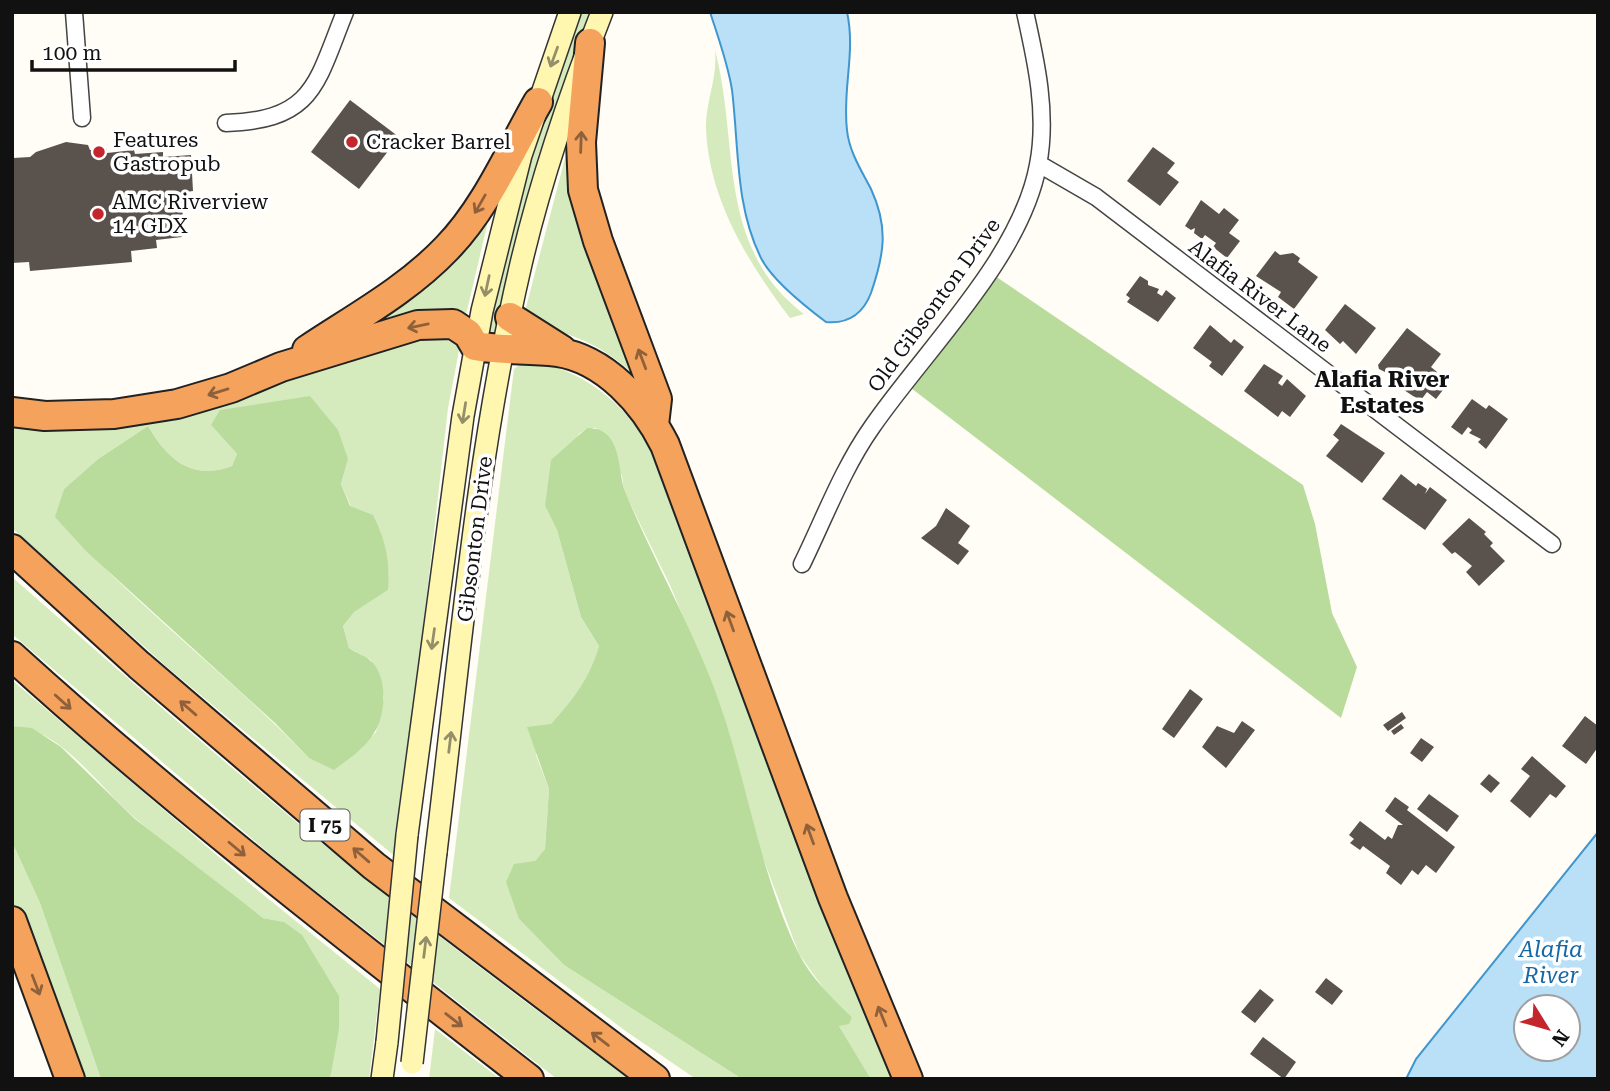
<svg xmlns="http://www.w3.org/2000/svg" width="1610" height="1091" viewBox="0 0 1610 1091" font-family="'Roboto Serif',serif">
<rect width="100%" height="100%" fill="#fffdf5"/>
<!-- green -->
<path fill="#d5ebbd" fill-rule="evenodd" d="M579,12H593L497,334L486,339L520,189Z
M715,50C740,144 715,246 804,314L790,318C748,263 709,199 706,129C705,103 718,77 715,50Z
M568,147L640,380C621,362 600,346 575,337C554,329 543,328 524,315Z
M493,200L465,319L331,347Z
M425,331L461,340L448,408L397,858L168,668L12,528V417L56,421ZM211,425L348,459L341,484L388,590L353,612L343,626L349,648L371,660L384,697L376,732L361,749L309,758C228,674 133,604 56,517L64,489L98,459L148,426C168,460 192,481 232,466L237,454Z
M541,363C588,375 621,402 647,442L834,940L904,1079H871L839,1026L852,1017L826,992L799,954L757,842L723,713L670,585L624,491L622,476L596,428H587L579,434L545,506L557,530L581,617L599,646L593,669L576,697L551,724L536,755L549,789L545,849L535,861L519,919L564,965L742,1079H696L627,1032L449,898L514,369L521,364Z
M12,577C113,666 214,754 318,840C419,923 524,1001 629,1079H557L289,870L12,634Z
M12,680L261,893L380,989L369,1079H330L331,1074L284,922L263,918C220,886 176,854 135,818C99,788 63,729 12,726Z
M12,842L40,903L101,1079H76L12,902Z
M435,1029L500,1079H429Z"/>
<!-- forest -->
<path fill="#b9dc9c" d="M995,276L1303,485L1315,524L1332,613L1357,667L1341,718L911,388Z
M310,396L338,430L348,459L341,484L350,506L373,515C386,541 390,561 388,590L354,612L343,626L349,648C356,653 367,656 372,662C388,678 386,715 374,733C365,749 348,759 334,770L309,758L275,723L87,552L55,517L64,489L98,459L148,426C168,460 192,481 232,466L237,454L211,425L220,410Z
M587,428C624,428 616,470 626,494C657,568 698,637 723,713C749,793 761,874 798,952C810,977 832,998 852,1017L849,1024L839,1026L871,1079H742L564,965L519,919L506,882L514,864L535,861L545,849L549,789L527,727L551,724C573,700 590,678 599,646L581,617L557,530L545,506L551,460Z
M12,726L32,728L61,747L135,819L244,903L263,918L284,922L302,935L339,996V1029L330,1079H101L40,903L12,842Z"/>
<!-- water -->
<path fill="#b9e0f7" stroke="#3f96cf" stroke-width="2" fill-rule="evenodd" d="M710,12H847C856,53 842,89 847,130C849,151 861,170 871,189C889,228 884,255 871,293C863,314 848,324 826,322C806,307 772,280 761,258C735,206 739,147 732,90C728,64 718,37 710,12Z
M1598,832V1079H1406L1416,1059ZM1526,1007H1568V1049H1526Z"/>
<!-- building -->
<path fill="#5a524d" d="M350,100L399,137L359,189L311,152Z
M66,142L88,145L90,150L107,149V153L134,150L135,154L163,152V157L191,155L193,191L186,192L187,203H183L182,237L156,240L157,248L131,251L132,262L30,271L29,262L12,263L13,158L30,157L36,152Z
M1153,147L1175,163L1167,173L1179,182L1160,206L1127,181Z
M1201,200L1219,214L1224,208L1239,220L1229,233L1240,241L1227,258L1213,247L1216,243L1205,235L1202,239L1194,233L1195,228L1191,230L1185,226Z
M1275,251L1280,255L1293,253L1300,258L1298,262L1318,277L1294,309L1278,297L1281,292L1256,276Z
M1140,276L1148,281V285L1159,289L1157,293L1162,296L1166,290L1176,298L1158,322L1127,302L1130,298L1126,295Z
M1345,304L1376,328L1356,354L1343,341L1340,344L1325,330Z
M1210,325L1231,343L1234,339L1244,347L1222,376L1209,366L1212,362L1193,348Z
M1407,328L1441,354L1431,367L1449,382L1436,399L1427,392L1421,400L1413,396L1401,388L1404,385L1400,382L1398,385L1391,379L1393,376L1379,369L1378,365Z
M1264,364L1283,376L1278,383L1282,386L1287,379L1306,396L1290,417L1282,411L1278,417L1244,391Z
M1472,399L1486,409L1489,405L1508,419L1486,449L1478,442L1481,439L1469,433L1472,430L1468,427L1462,435L1451,427Z
M1341,424L1385,453L1362,483L1326,456L1339,440L1333,435Z
M1401,474L1416,486L1418,483L1427,489L1425,494L1430,487L1447,500L1425,530L1382,499Z
M946,508L970,526L958,543L969,551L958,565L921,538L936,526Z
M1469,518L1486,532L1484,534L1493,543L1490,546L1505,561L1479,586L1466,572L1472,566L1455,552L1452,554L1442,544Z
M1190,689L1203,699L1174,738L1162,729Z
M1402,712L1406,718L1388,731L1383,725Z
M1585,716L1598,726V747L1586,764L1562,746Z
M1242,721L1255,730L1226,768L1202,747L1217,726L1234,733Z
M1401,724L1404,728L1394,735L1391,731Z
M1421,738L1434,747L1422,762L1410,753Z
M1532,756L1566,786L1556,798L1550,794L1530,818L1510,801L1530,776L1521,769Z
M1489,774L1500,783L1491,793L1480,784Z
M1429,794L1459,816L1447,832L1417,809Z
M1395,797L1409,807L1407,810L1455,847L1436,873L1426,865L1418,875L1412,870L1401,885L1386,873L1390,866L1363,846L1360,850L1350,843L1354,839L1349,835L1360,821L1385,840L1388,836L1392,839L1398,825H1403L1385,811Z
M1326,978L1343,991L1332,1005L1315,992Z
M1260,989L1274,1000L1255,1023L1241,1012Z
M1263,1037L1296,1062L1284,1079L1250,1054Z"/>
<g fill="none" stroke-linecap="round" stroke-linejoin="round">
<defs>
<path id="minor" d="M74,12L82,118
M226,123C314,120 316,84 345,12
M1039,164L1096,197L1552,544
M802,564C824,519 843,468 872,427C925,350 1021,258 1038,165C1048,114 1036,61 1025,12"/>
<path id="secondary" d="M407,835L463,416L482,311L521,155L570,12
M436,852C460,656 476,456 521,264C541,179 570,94 602,12
M382,1079L387,1042"/>
<path id="motorway" d="M590,43L581,142L583,190L598,241L657,399L654,425
M510,317L562,350
M307,350C355,318 407,290 447,248C486,208 510,151 538,102
M12,412L45,416L114,414L177,404L231,388L281,367L418,325L453,324L468,334L475,346C503,351 529,348 557,352C605,359 644,403 665,445L833,898L908,1079
M12,549L139,665L374,866L655,1079
M12,656C177,806 353,942 529,1079
M12,921L70,1079"/>
</defs>
<!-- minor casing -->
<use href="#minor" stroke="#444" stroke-width="19"/>
<!-- secondary casing -->
<use href="#secondary" stroke="#333" stroke-width="24"/>
<!-- motorway casing -->
<use href="#motorway" stroke="#222" stroke-width="32"/>
<!-- minor -->
<use href="#minor" stroke="#fff" stroke-width="16"/>
<!-- secondary -->
<use href="#secondary" stroke="#fff6b0" stroke-width="21"/>
<!-- motorway -->
<use href="#motorway" stroke="#f5a25d" stroke-width="28"/>
<defs>
<path id="secondary-bridge" d="M387,1042L407,835
M412,1063L436,852"/>
</defs>
<!-- secondary-bridge casing -->
<use href="#secondary-bridge" stroke="#333" stroke-width="24" stroke-linecap="butt"/>
<!-- secondary-bridge -->
<use href="#secondary-bridge" stroke="#fff6b0" stroke-width="21"/>
</g>
<!-- one-way arrows -->
<defs><path id="oneway-shaft" d="M-6 0H5M1.5-3L5.5 0L1.5 3" fill="none" stroke-width="1.6" stroke-linecap="round" stroke-linejoin="round" transform="scale(1.75)"/></defs>
<g stroke="#948f68">
<use href="#oneway-shaft" transform="translate(554 57) rotate(110)"/>
<use href="#oneway-shaft" transform="translate(487 286) rotate(102)"/>
<use href="#oneway-shaft" transform="translate(464 413) rotate(99)"/>
<use href="#oneway-shaft" transform="translate(433 639) rotate(98)"/>
<use href="#oneway-shaft" transform="translate(450 742) rotate(-83)"/>
<use href="#oneway-shaft" transform="translate(425 947) rotate(-83)"/>
</g>
<g stroke="#8e613b">
<use href="#oneway-shaft" transform="translate(581 142) rotate(-88)"/>
<use href="#oneway-shaft" transform="translate(480 204) rotate(120)"/>
<use href="#oneway-shaft" transform="translate(418 326) rotate(168)"/>
<use href="#oneway-shaft" transform="translate(642 359) rotate(-111)"/>
<use href="#oneway-shaft" transform="translate(218 392) rotate(163)"/>
<use href="#oneway-shaft" transform="translate(730 621) rotate(-110)"/>
<use href="#oneway-shaft" transform="translate(63 702) rotate(42)"/>
<use href="#oneway-shaft" transform="translate(188 708) rotate(-139)"/>
<use href="#oneway-shaft" transform="translate(810 834) rotate(-110)"/>
<use href="#oneway-shaft" transform="translate(237 849) rotate(40)"/>
<use href="#oneway-shaft" transform="translate(361 855) rotate(-139)"/>
<use href="#oneway-shaft" transform="translate(36 985) rotate(69)"/>
<use href="#oneway-shaft" transform="translate(882 1016) rotate(-112)"/>
<use href="#oneway-shaft" transform="translate(454 1020) rotate(38)"/>
<use href="#oneway-shaft" transform="translate(600 1039) rotate(-143)"/>
</g>
<!-- markers -->
<g fill="#c4262e" stroke="#fff" stroke-width="2.5">
<circle cx="352" cy="142" r="7"/>
<circle cx="99" cy="152" r="7"/>
<circle cx="98" cy="214" r="7"/>
</g>
<g text-anchor="middle" dominant-baseline="central" stroke-width="7" stroke-linejoin="round" paint-order="stroke">
<!-- shield labels -->
<rect fill="#fff" stroke="#585858" stroke-width="2" x="300.5" y="809.5" width="49" height="31" rx="5"/>
<g font-size="19" font-weight="bold" fill="#111">
<text x="325" y="825">I 75</text>
</g>
<!-- poi labels -->
<g font-size="21" fill="#111" stroke="#fff" text-anchor="start">
<text x="113" y="140">Features<tspan x="113" dy="24">Gastropub</tspan></text>
<text x="366" y="142">Cracker Barrel</text>
<text x="112" y="202">AMC Riverview<tspan x="112" dy="24">14 GDX</tspan></text>
</g>
<!-- street labels -->
<g font-size="21" fill="#111" stroke="#fff">
<text transform="translate(1260 296) rotate(37)">Alafia River Lane</text>
<text transform="translate(934 305) rotate(-54)">Old Gibsonton Drive</text>
<text transform="translate(475 539) rotate(-83)">Gibsonton Drive</text>
</g>
<!-- neighbourhood labels -->
<g font-size="23" font-weight="bold" fill="#111" stroke="#fff">
<text x="1382" y="379">Alafia River<tspan x="1382" dy="26">Estates</tspan></text>
</g>
<!-- water labels -->
<g font-size="23" font-style="italic" fill="#1768a6" stroke="#fff">
<text x="1551" y="949">Alafia<tspan x="1551" dy="26">River</tspan></text>
</g>
</g>
<!-- border -->
<rect width="1610" height="1091" fill="none" stroke="#111111" stroke-width="28"/>
<!-- north arrow -->
<g transform="translate(1547 1028) rotate(127)"><circle r="33" fill="#ffffff" stroke="#a0a0a0" stroke-width="2"/>
<path d="M0-5L12 26L0 18L-12 26Z" fill="#c4262e"/>
<text y="-10" font-size="19" font-weight="bold" text-anchor="middle" fill="#111111">N</text>
</g>
<!-- scale -->
<path d="M32 60v10h203v-10" fill="none" stroke="#111111" stroke-width="3.5"/>
<text x="42" y="60" font-size="21" fill="#111111" stroke="#ffffff" stroke-width="5" paint-order="stroke">100 m</text>
</svg>
